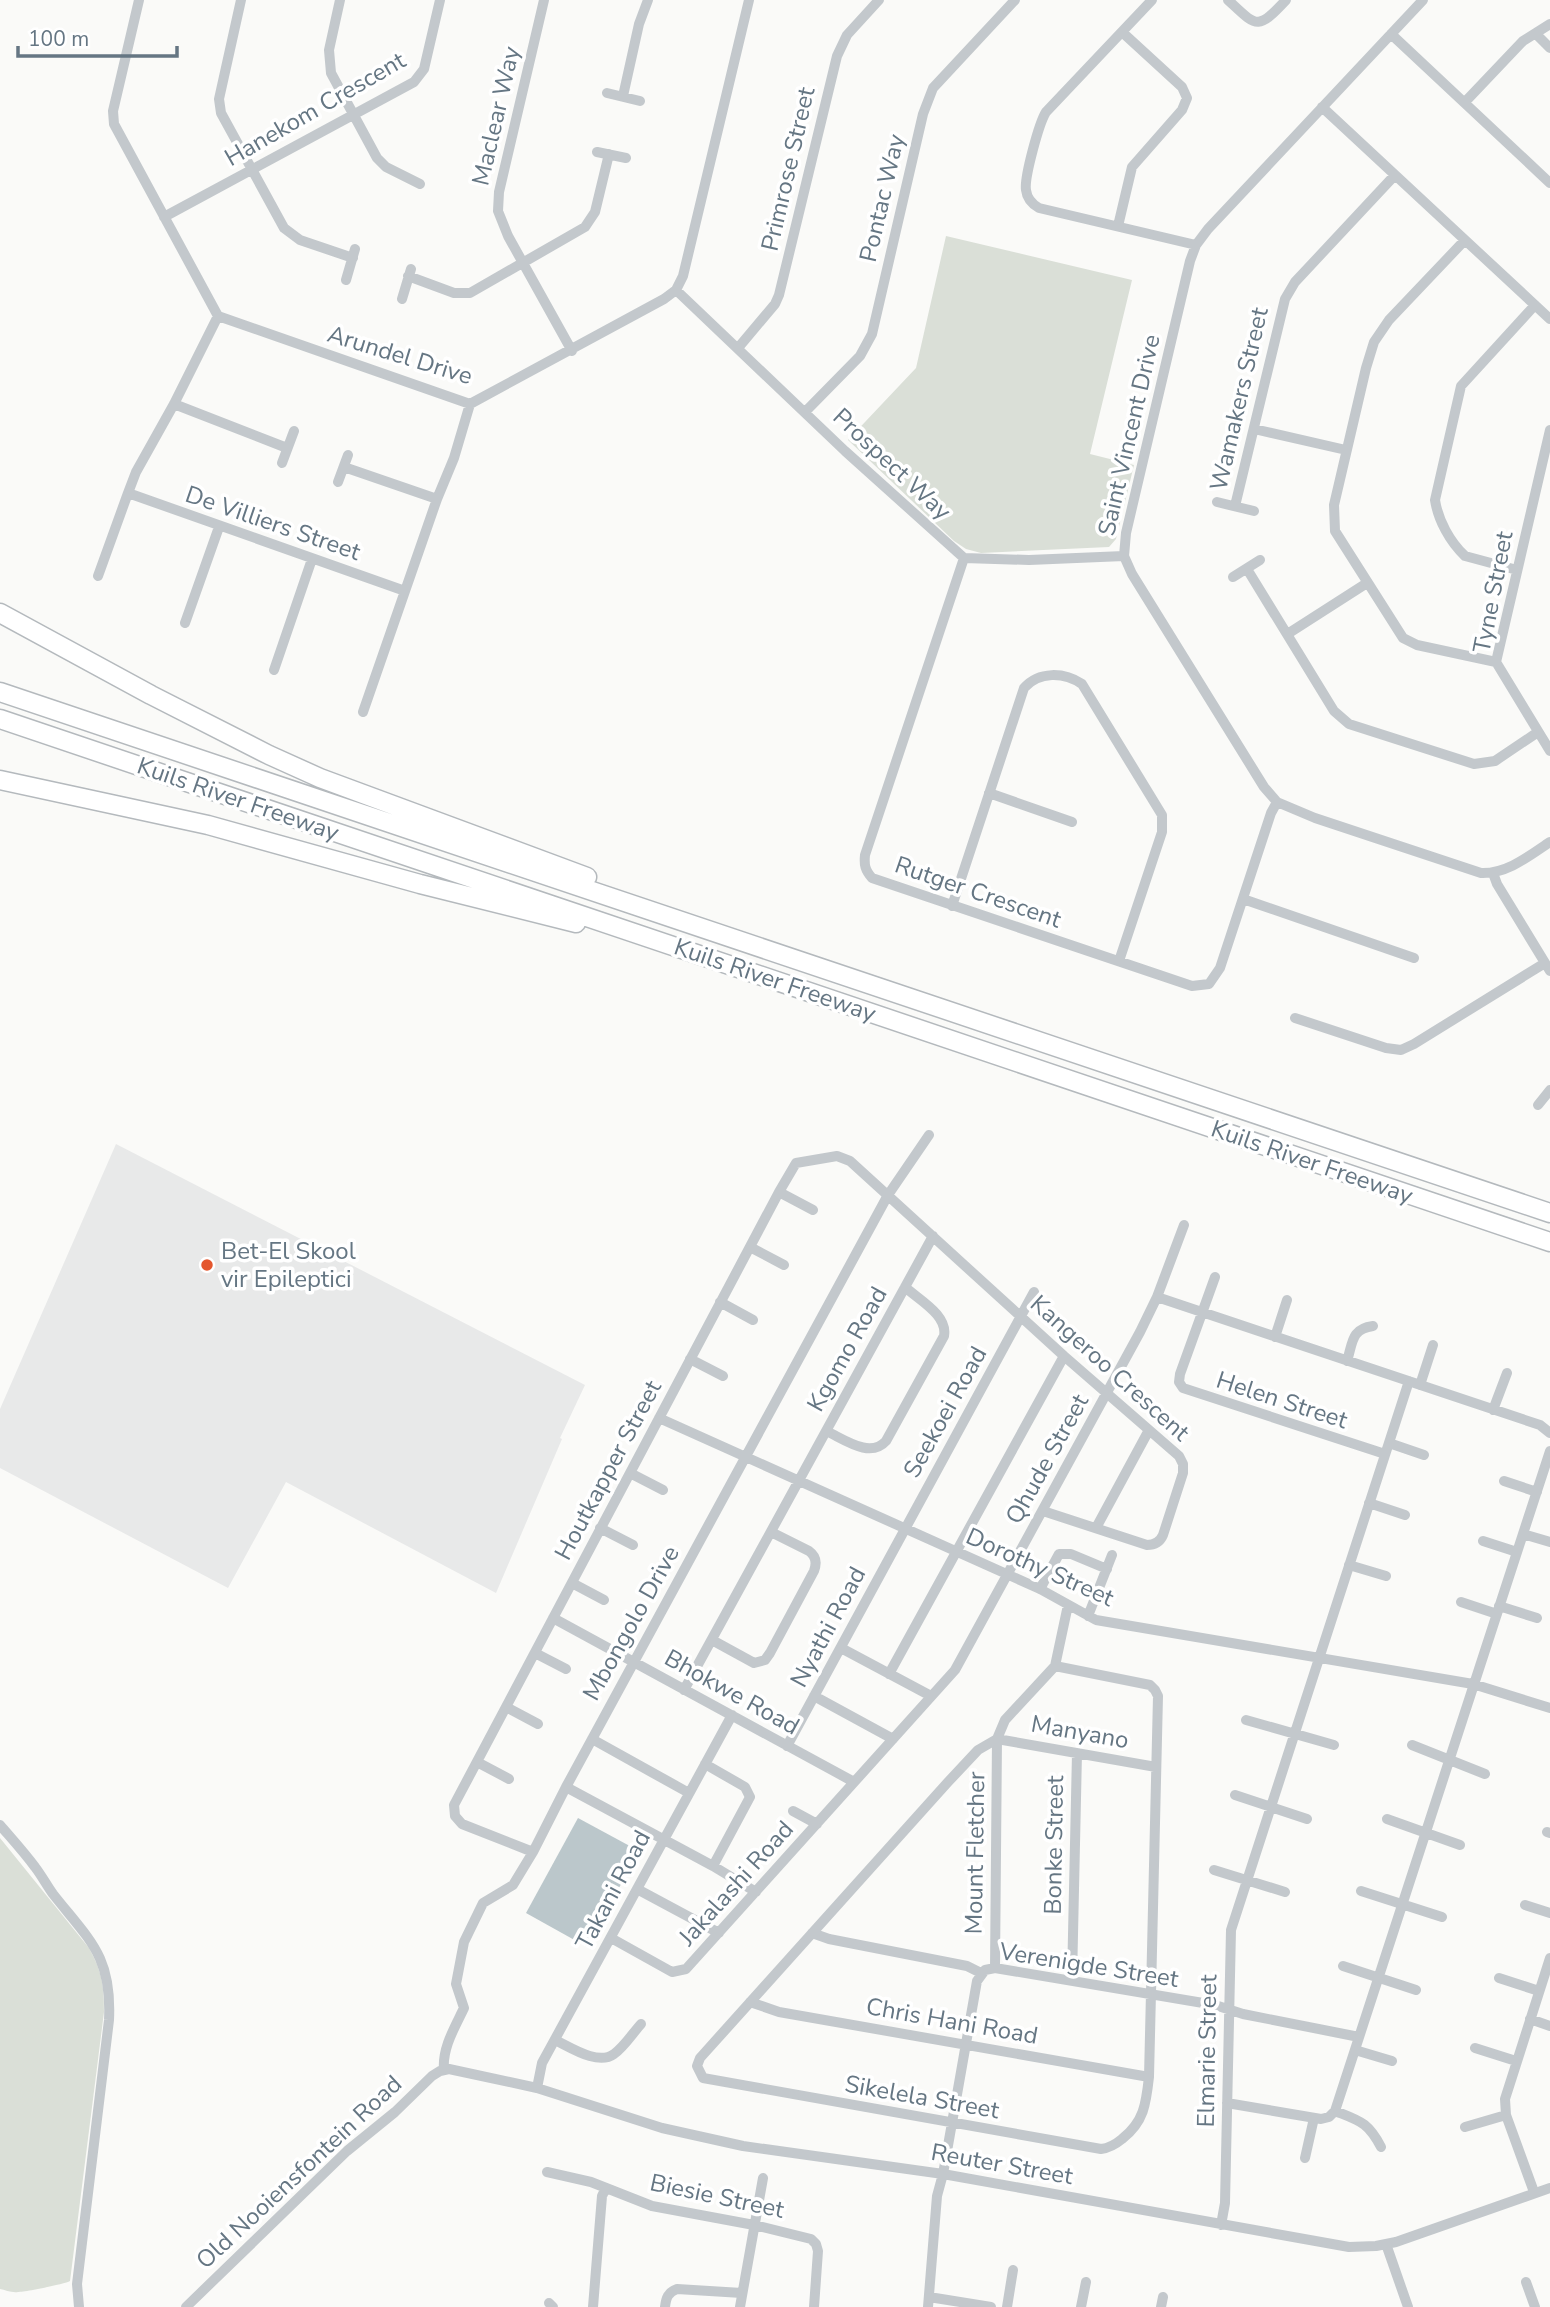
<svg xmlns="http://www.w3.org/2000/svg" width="1550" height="2307" viewBox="0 0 1550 2307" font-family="'Nunito Sans',sans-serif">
<rect width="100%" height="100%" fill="#fafaf8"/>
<!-- built -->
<path fill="#e8e9e9" d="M116,1144L585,1385L560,1438L562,1439L496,1593L286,1482L228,1588L0,1468V1409Z"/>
<!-- green -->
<path fill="#dadfd7" d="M946,236L1132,280L1090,454L1134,465L1116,539L1109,547L981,553L966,549L954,541L848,440L916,368Z
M0,1838L89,1948C102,1972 104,1985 104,2012L70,2281C65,2284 25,2292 18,2292C12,2293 5,2290 0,2289Z"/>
<!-- water -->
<path fill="#bbc7cb" d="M578,1818L639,1851L587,1947L526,1913Z"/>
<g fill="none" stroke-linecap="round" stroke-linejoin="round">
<defs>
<path id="highway" d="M0,613L151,695L269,755L320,778L587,877
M0,692L1550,1213
M0,719L1550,1242
M0,780L208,825L420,884L576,923"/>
</defs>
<!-- highway casing -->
<use href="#highway" stroke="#b4b9bd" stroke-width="21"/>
<!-- street -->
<path stroke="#c3c8cc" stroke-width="10" d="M139,0L113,111L114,124L218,316L470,404L664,299L676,290L683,276L749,0
M241,0L219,99L221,113L284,228L300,240L353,258
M340,0L329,50L331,73L377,158L386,167L420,184
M544,0L499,192L498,211L508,236L572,351
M1152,0L1046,112C1039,123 1024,178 1026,190C1027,199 1032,204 1039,208L1196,245
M1228,0C1257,27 1257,31 1286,0
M1423,0L1208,229L1196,245L1190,261L1126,533L1124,556L1132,574L1264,787L1277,802L1315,818L1481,873C1507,874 1529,856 1550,842
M1391,34L1550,183
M1536,34L1550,48
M607,93L640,101
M623,96L639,24L648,0
M1465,102L1523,41L1550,24
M1322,107L1550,319
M597,152L626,158
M164,217L414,82L424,69L440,0
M1118,226L1132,167L1182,110L1187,98L1182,87L1122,32
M1465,240L1389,320L1374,342L1366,368L1334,505L1335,531L1403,638L1417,645L1496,662
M408,276L454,293H470L585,227L595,212L609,154
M346,280L355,249
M676,290L845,451L964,558L1029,560L1124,556
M402,299L411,269
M218,316L174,404L136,472L128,493L405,591
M738,348L775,304L779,295L837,56L847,35L879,0
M174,404L287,448
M805,412L860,356L872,334L923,114L933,88L1015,0
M1254,429L1346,450
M1550,430L1496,662L1550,751
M282,463L294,431
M344,467L437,499
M338,482L348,455
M1217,502L1254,511
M1235,506L1285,299L1295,282L1395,175
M964,558L865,855C864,865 865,870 872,878L1192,986L1209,984L1220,968L1271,813L1277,802
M1247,569L1334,711L1349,724L1474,764L1495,761L1538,732
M1517,570L1465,556C1450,542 1438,520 1435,500L1461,386L1535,305
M98,576L128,493
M1233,577L1260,560
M185,623L219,527
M1289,633L1367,583
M274,670L312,559
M363,712L437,499L454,458L470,404
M989,793L1072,822
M1493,873L1497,884L1550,971
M1243,899L1414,958
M952,906L1024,688C1039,671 1064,672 1082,684L1162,815V832L1119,961
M1295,1018L1386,1048L1401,1050L1414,1044L1545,963
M1538,1105L1550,1090
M779,1192L813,1210
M750,1247L784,1265
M1215,1277L1180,1374L1179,1382L1183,1388L1385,1454
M1157,1297L1540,1425L1550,1433
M720,1302L753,1320
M1275,1337L1287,1300
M690,1359L723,1376
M1347,1361C1353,1342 1351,1329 1373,1326
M1420,1385L1433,1345
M1493,1410L1507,1373
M659,1418L1040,1589L1096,1620L1473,1684L1550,1708
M826,1431C844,1439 870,1459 886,1441L944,1336C948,1315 919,1300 905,1287
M1389,1443L1424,1455
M630,1473L663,1490
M1504,1481L1537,1492
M1369,1503L1405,1515
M600,1528L633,1545
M1096,1528L1149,1430
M1523,1534L1550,1542
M1483,1541L1517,1552
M1349,1565L1386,1576
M572,1583L604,1600
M1040,1589L1059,1554H1071L1107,1569
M1461,1602L1497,1614
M1499,1606L1537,1618
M1088,1616L1112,1555
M553,1618L854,1782
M712,1640L754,1663L765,1660L770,1653L814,1571C817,1563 816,1556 809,1551L771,1532
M841,1648L931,1696
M535,1653L566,1669
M1055,1666L1150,1685L1155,1690L1158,1696L1149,2077C1146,2104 1144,2122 1122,2139C1116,2144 1110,2148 1101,2149L703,2078L697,2066L700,2058L948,1782L978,1750L997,1739L1005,1720Z
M1055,1666L1068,1605
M889,1674L1064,1356
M684,1690L933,1236
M814,1696L893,1739
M506,1707L538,1724
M1246,1720L1334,1745
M592,1739L689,1793
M1412,1745L1485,1774
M787,1746L1034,1292
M477,1762L509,1779
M705,1764L745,1787L750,1797L713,1866
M566,1787L713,1866L756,1892
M1235,1795L1307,1819
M793,1811L817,1824
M1387,1819L1460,1845
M0,1825C12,1839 24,1852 35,1867C42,1876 47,1886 53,1894C90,1941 112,1956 109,2020L77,2284L79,2307
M1547,1832L1550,1833
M533,1852L462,1824L455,1816L454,1805L779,1192L796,1163L837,1156L850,1161L1064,1356L1179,1456L1183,1464V1473L1163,1535C1160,1542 1154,1545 1147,1545L1043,1511
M1214,1870L1285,1892
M637,1889L719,1933
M1361,1891L1442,1917
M1525,1905L1550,1913
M812,1933L829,1939L967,1966L981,1973
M611,1938L672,1972L686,1969L955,1670L1140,1332L1157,1297L1184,1225
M1343,1966L1416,1990
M995,1968L997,1739L1156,1767
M1499,1978L1539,1991
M1072,1980L1077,1753
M750,2002L779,2012L1149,2077
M1530,2019L1550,2026
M555,2040C570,2047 598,2066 614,2054C624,2047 632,2034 641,2024
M1475,2048L1516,2061
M1355,2050L1392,2061
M444,2070C442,2048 455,2027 464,2008L456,1984L464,1942L483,1903L513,1885L533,1852L566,1787L888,1195L929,1135
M537,2088L542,2063L732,1715
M1227,2103L1321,2119L1329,2117L1335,2111L1550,1451
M1335,2111C1360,2121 1368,2122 1381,2147
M1465,2127L1506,2115
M1305,2158L1314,2118
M547,2172L591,2182L652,2206L754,2225L811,2239L816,2244L818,2251L814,2307
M1534,2192L1506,2115L1505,2099L1550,1958
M1221,2225L1225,2203L1231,1930L1409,1381
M1386,2244L1408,2307
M1526,2282L1535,2307
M929,2297L991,2307
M549,2303L553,2307
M186,2307L347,2151L395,2112L432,2076L440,2071L449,2069L537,2088L662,2128L743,2146L943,2174L1349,2247L1376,2246L1396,2242L1550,2188
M593,2307L602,2196L606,2188
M665,2307C666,2298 668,2292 677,2289L742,2293
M740,2307L763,2178
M928,2307L937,2196L943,2174L977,1981L985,1970L995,1968L1215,2005L1243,2014L1359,2037
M1007,2307L1013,2270
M1081,2307L1086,2282
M1161,2307L1163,2297"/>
<!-- highway -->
<use href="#highway" stroke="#fff" stroke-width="18"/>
</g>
<!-- markers -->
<circle fill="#e4572e" stroke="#fff" stroke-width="2.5" cx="207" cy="1265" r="7"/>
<g text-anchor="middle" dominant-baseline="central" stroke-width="7" stroke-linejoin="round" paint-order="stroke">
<!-- street labels -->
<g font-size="24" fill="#657683" stroke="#fff">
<text transform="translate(315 109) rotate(-30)">Hanekom Crescent</text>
<text transform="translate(496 116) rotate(-77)">Maclear Way</text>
<text transform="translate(788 169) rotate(-77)">Primrose Street</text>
<text transform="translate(882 198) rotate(-77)">Pontac Way</text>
<text transform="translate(400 355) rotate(17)">Arundel Drive</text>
<text transform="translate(1239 399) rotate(-77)">Wamakers Street</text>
<text transform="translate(1129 435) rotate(-77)">Saint Vincent Drive</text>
<text transform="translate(892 464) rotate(43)">Prospect Way</text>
<text transform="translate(273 523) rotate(19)">De Villiers Street</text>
<text transform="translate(1493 592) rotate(-79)">Tyne Street</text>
<text transform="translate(238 799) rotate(19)">Kuils River Freeway</text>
<text transform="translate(978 892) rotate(19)">Rutger Crescent</text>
<text transform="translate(775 980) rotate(19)">Kuils River Freeway</text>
<text transform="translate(1312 1162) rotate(19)">Kuils River Freeway</text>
<text transform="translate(847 1349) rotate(-61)">Kgomo Road</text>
<text transform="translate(1110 1368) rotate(42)">Kangeroo Crescent</text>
<text transform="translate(1282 1400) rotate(18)">Helen Street</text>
<text transform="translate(945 1412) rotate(-61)">Seekoei Road</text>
<text transform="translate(1047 1459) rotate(-61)">Qhude Street</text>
<text transform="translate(608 1470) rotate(-62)">Houtkapper Street</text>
<text transform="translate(1040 1567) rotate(24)">Dorothy Street</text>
<text transform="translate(631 1623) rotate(-61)">Mbongolo Drive</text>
<text transform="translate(828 1627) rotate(-62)">Nyathi Road</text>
<text transform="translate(732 1692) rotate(29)">Bhokwe Road</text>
<text transform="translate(1080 1732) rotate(10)">Manyano</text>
<text transform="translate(1054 1845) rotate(-89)">Bonke Street</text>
<text transform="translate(975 1853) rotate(-89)">Mount Fletcher</text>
<text transform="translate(736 1883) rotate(-48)">Jakalashi Road</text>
<text transform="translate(613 1890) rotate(-62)">Takani Road</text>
<text transform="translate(1089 1965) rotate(9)">Verenigde Street</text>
<text transform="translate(952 2021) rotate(10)">Chris Hani Road</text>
<text transform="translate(1207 2051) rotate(-89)">Elmarie Street</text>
<text transform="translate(922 2097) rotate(10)">Sikelela Street</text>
<text transform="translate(1002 2164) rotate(10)">Reuter Street</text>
<text transform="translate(299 2172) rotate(-43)">Old Nooiensfontein Road</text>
<text transform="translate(717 2196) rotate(12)">Biesie Street</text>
</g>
<!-- poi labels -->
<g font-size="24" fill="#657683" stroke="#fff" text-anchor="start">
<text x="221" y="1251">Bet-El Skool<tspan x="221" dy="28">vir Epileptici</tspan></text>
</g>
</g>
<!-- scale -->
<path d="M18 46v10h159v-10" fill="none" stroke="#657683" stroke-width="3.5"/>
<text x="28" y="46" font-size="21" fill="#657683" stroke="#ffffff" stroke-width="5" paint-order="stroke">100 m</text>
</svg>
